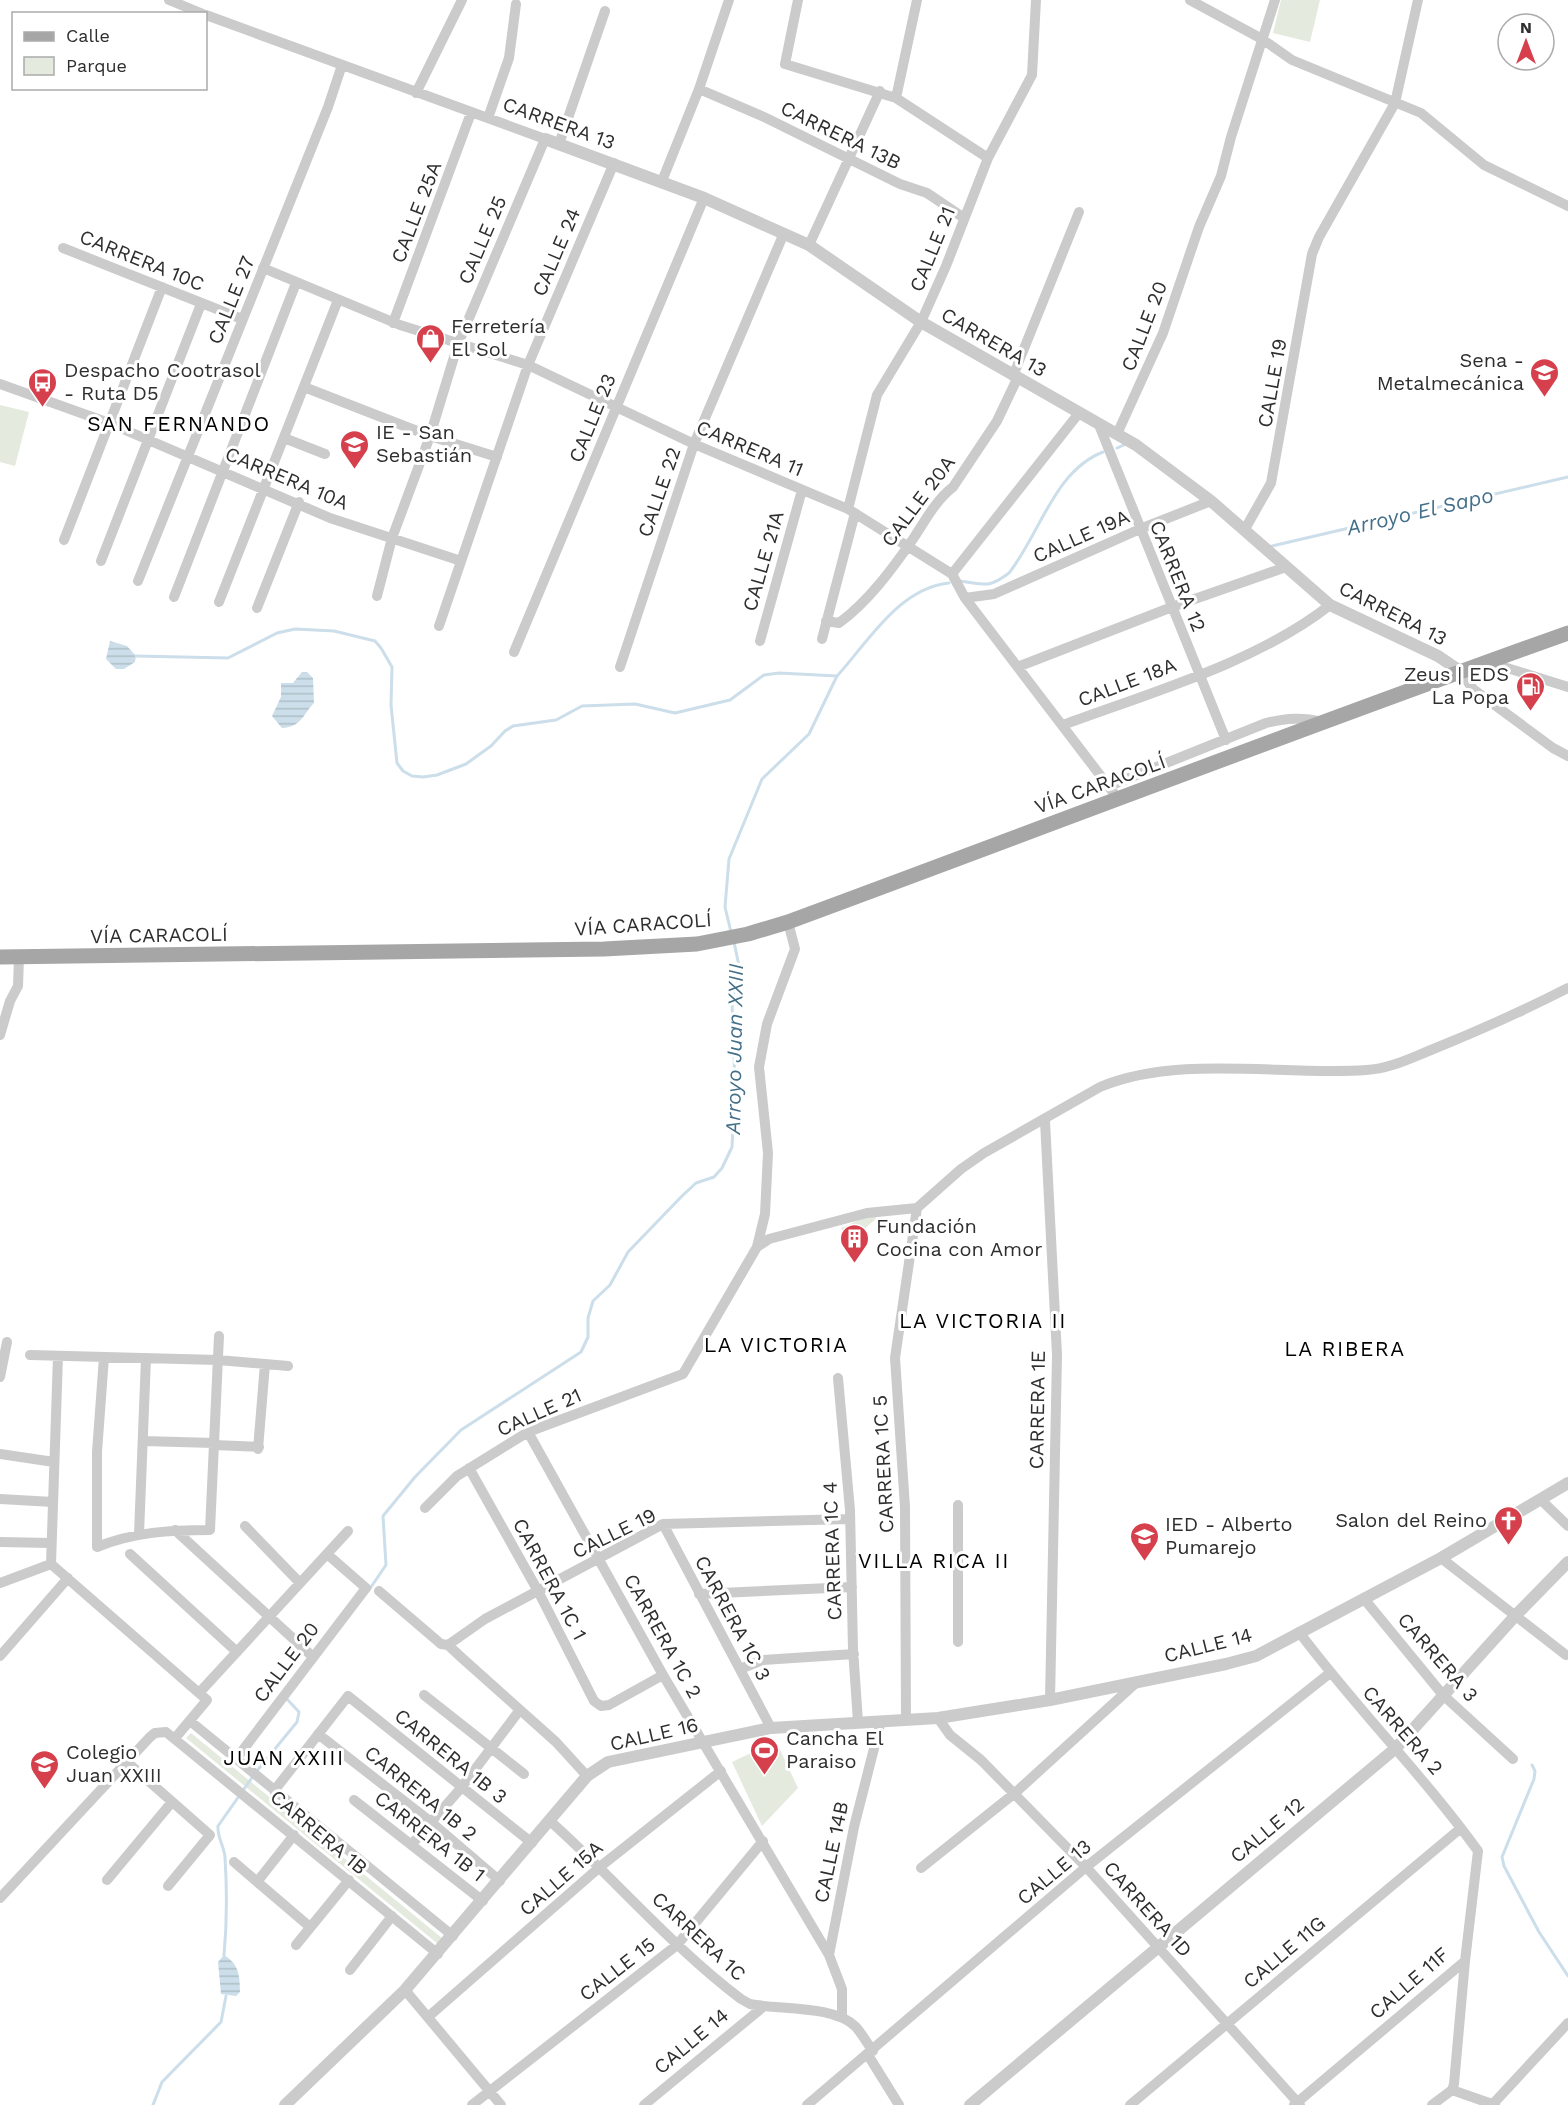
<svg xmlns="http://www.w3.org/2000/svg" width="1568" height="2105" viewBox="0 0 1568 2105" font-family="'Work Sans',sans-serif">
<defs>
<pattern id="water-rules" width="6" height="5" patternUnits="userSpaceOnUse" patternTransform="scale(1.5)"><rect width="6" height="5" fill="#cbdee9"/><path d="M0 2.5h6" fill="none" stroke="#afbfc8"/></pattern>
</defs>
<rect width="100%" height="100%" fill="#fff"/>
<!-- green -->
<path fill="#e4eadd" d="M1281,0H1320L1310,42L1273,33Z
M0,405L29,412L15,466L0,462Z
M873,1214L877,1218L850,1241L841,1228Z
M191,1733L442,1938L438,1944L186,1738Z
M776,1741L798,1788L762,1826L732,1762Z"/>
<!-- water -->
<path fill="url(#water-rules)" d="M110,641L127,646L136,656L135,662L124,669H116L106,659Z
M302,672H307L313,678L314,703C303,714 302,727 282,728L272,716L281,697V683H293Z
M224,1955C239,1964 240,1976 240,1992L236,1996L221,1994L218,1962Z"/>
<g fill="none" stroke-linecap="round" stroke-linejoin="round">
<!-- stream -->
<path stroke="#cbdee9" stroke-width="3" d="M1117,448L1126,444
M1272,546L1568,477
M960,581C984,584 988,589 1009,573C1040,534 1054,471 1103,452
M136,656L228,658L277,633L295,629L334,631L375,641L381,648L392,667L391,705L397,763L403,771L412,776L423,777L437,775L466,764L491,746L505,731L513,726L556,720L582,706L635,704L675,713L730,700L764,675L779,673L837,676C868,642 899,588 949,583
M731,932L725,907L729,859L762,779L809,734L837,676
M369,1590L386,1565L383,1516L415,1477L461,1430L581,1352L588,1337V1318L593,1301L610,1285L628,1252L682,1196L696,1183L714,1177L722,1168L732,1147L735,1084L732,1002L739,966L734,942
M1532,1765L1535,1771L1534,1779L1502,1857L1504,1866L1539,1932L1568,1976
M224,1955C227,1923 227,1889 225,1857C224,1846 217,1837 218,1826L256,1772L297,1722L299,1712L286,1698
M153,2105L162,2082L221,2022L226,1996"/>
<!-- minor -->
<path stroke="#cbcbcb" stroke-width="10" d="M169,0L203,14
M798,0L785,64L896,98L988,158
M1190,0L1262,39L1292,60L1421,113L1484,165L1568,206
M206,15L545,139L458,344L430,436L392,538L377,596
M699,89L764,117L900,184L927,193L964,218
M416,93L462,0
M896,98L917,0
M488,118L509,58L516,4
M559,144L605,11
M662,181L699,89L729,0
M809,245L880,91
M63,248L242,319
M263,268L400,325L528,365L694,444L848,509L952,574L965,598L1119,800
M393,323L471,113
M1013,376L1079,212
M0,384L109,423L330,518L461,561
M304,387L430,436L497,457
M1099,425L1226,740
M1117,434L1163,333L1199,227L1221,176L1231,137L1275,0
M284,438L325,454
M848,509L877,395L921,322L946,266L988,158L1032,75L1036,0
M1245,529L1271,483L1312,254L1319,237L1395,103L1418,0
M64,540L162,287
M101,561L201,304
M952,574L1079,413
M138,581L328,107L342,65
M174,597L296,283
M965,598L994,594L1140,529L1211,501
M219,602L338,300
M257,608L299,502
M826,621L839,623C868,602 893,568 913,539C925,521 936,500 953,487L997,421L1017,379
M439,626L528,365L614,163
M822,639L855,513
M760,641L802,490
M514,652L704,198
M1488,662L1568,687
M1020,666L1172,607L1286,567
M620,667L694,444L784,233
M1460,671L1473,689L1553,748L1568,756
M1063,725C1149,693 1258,662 1330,605
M1109,786L1266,723C1287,718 1302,717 1323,722
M0,1035L10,1001L18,986L19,957
M1045,1121L1057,1355L1050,1700
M757,1247L765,1214L768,1153L759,1067L767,1024L795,949L788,922
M30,1355L218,1360L288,1366
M104,1357L97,1452V1547C134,1532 170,1530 210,1530L219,1336
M0,1377L7,1342
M838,1378L850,1510L853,1649L858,1722
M528,1432L663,1675L829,1955L842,1989V2017
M143,1441L214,1443
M214,1445L259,1447
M258,1449L265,1364
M0,1454L54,1462
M469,1468L538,1591L594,1701L601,1706L609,1705L663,1675
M0,1499L53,1502
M1540,1499L1568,1526
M958,1505V1642
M425,1508L457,1476L528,1432L683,1374L757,1247L769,1239L867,1213L917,1208L961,1169L984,1153L1100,1087C1179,1054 1283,1076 1366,1070C1389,1069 1411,1058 1431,1050C1478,1031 1523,1011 1568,988
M663,1524L771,1728
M245,1526L300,1583
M175,1530L312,1656
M139,1534L146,1358
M0,1542L51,1543
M130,1554L237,1652
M1441,1558L1566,1655
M51,1564L207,1700L176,1737
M51,1564L58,1356
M0,1583L51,1564
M379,1591L441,1644L448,1645L462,1658L556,1742L587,1776
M699,1594L852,1587
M1365,1600L1443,1695L1513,1759
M448,1645L485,1619L663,1524L850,1519
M0,1656L68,1578
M740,1669L763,1660L854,1654
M199,1693L348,1531
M424,1695L524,1774
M938,1718L950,1735L981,1760L1086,1867L1300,2105
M906,1720L905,1507L895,1358L917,1208
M190,1721L453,1936
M318,1734L431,1822L500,1881
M236,1759L366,1588L327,1554
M127,1762L210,1835L168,1886
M274,1791L348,1696L532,1843
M354,1800L483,1901
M550,1821C615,1879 671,1946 741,1999L750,2004C780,2010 834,2005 856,2027C862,2034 867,2043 873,2051
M412,1844L461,1788L519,1711
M234,1862L310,1927
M921,1868L1015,1793L1138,1681
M107,1880L172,1802
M257,1882L294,1835
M0,1898L150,1737L155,1733L166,1732L438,1954
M296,1945L349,1880
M829,1955L854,1827L881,1721
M350,1970L392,1916
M405,1990L501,2105
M428,2017L601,1866L721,1771
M868,2055L899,2105
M1452,2090L1495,2105
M472,2105L677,1945L763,1841
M644,2105L763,2007
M807,2105L1086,1867L1330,1673
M1130,2105L1461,1828
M1294,2105L1465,1961L1478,1851C1423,1775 1356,1708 1299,1632
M1432,2105L1452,2090L1454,2084L1465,1961
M1492,2105L1568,2023"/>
<!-- tertiary -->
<path stroke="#cbcbcb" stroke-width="12" d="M545,139L704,198L809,245L921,322L1136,445L1211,501L1330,605L1438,656L1460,671
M285,2105L405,1990L587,1776L608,1762L771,1728L938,1718L1050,1700L1226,1664L1256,1656L1441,1558L1568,1483
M970,2105L1396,1748L1516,1615L1568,1562"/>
<!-- primary -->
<path stroke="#a6a6a6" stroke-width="15" d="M0,957L604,949L697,944L748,934L788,922C1048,826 1307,726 1568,633"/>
</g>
<!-- icons -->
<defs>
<symbol id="shop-pin" viewBox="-11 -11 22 30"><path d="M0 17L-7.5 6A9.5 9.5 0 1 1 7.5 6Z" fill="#d6404d" stroke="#fff"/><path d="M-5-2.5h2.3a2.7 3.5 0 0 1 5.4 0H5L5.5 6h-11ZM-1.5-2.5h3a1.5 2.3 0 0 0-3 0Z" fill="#fff"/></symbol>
<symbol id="university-pin" viewBox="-11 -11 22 30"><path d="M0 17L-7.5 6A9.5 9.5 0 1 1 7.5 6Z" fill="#d6404d" stroke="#fff"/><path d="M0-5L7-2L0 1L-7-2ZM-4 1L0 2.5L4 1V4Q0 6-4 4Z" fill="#fff"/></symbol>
<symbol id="bus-pin" viewBox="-11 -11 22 30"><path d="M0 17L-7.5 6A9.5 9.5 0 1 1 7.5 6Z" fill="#d6404d" stroke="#fff"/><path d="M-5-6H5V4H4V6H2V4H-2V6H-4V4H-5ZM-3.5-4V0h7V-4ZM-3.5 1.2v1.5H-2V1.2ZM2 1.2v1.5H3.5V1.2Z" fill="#fff"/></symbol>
<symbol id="school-pin" viewBox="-11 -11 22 30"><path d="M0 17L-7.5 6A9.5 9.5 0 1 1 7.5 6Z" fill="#d6404d" stroke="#fff"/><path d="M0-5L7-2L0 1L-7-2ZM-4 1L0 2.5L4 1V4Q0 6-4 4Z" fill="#fff"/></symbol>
<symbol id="fuel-pin" viewBox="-11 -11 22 30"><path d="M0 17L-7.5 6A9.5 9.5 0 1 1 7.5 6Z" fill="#d6404d" stroke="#fff"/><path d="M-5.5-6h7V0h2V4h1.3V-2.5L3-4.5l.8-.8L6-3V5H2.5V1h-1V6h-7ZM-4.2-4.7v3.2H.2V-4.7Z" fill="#fff"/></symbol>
<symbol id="building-pin" viewBox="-11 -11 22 30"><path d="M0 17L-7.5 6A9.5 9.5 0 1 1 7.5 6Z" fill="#d6404d" stroke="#fff"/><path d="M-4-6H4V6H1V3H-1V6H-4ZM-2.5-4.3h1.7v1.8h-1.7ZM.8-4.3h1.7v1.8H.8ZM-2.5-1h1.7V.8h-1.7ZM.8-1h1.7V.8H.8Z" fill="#fff"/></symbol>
<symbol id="church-pin" viewBox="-11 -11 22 30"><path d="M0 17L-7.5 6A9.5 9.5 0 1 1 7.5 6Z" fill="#d6404d" stroke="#fff"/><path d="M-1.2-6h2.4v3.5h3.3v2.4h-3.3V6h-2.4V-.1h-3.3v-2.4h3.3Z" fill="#fff"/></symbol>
<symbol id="stadium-pin" viewBox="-11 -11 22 30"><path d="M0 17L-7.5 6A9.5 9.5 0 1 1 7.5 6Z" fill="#d6404d" stroke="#fff"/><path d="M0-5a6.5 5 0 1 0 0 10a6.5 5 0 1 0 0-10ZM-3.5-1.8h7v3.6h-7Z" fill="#fff"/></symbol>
</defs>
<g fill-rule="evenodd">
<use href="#shop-pin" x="414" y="322" width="33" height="45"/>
<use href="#university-pin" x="1528" y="356" width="33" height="45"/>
<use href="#bus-pin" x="26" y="366" width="33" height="45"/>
<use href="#school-pin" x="338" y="428" width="33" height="45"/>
<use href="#fuel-pin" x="1514" y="670" width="33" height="45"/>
<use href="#building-pin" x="838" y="1222" width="33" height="45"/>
<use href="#church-pin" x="1492" y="1504" width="33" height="45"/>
<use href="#school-pin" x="1128" y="1520" width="33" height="45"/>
<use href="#stadium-pin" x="748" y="1734" width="33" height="45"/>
<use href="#school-pin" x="28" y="1748" width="33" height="45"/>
</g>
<g text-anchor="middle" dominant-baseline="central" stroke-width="6" stroke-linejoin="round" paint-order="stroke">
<!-- street labels -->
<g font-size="20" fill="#2e2e2e" stroke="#fff">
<text transform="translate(559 123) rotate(20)">CARRERA 13</text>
<text transform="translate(841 135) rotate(26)">CARRERA 13B</text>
<text transform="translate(416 212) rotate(-69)">CALLE 25A</text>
<text transform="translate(482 240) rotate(-67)">CALLE 25</text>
<text transform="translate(932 249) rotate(-68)">CALLE 21</text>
<text transform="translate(556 252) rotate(-67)">CALLE 24</text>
<text transform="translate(142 260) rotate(22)">CARRERA 10C</text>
<text transform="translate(231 300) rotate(-68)">CALLE 27</text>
<text transform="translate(1144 326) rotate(-69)">CALLE 20</text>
<text transform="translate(994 342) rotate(30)">CARRERA 13</text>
<text transform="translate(1272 383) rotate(-80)">CALLE 19</text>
<text transform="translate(592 418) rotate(-68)">CALLE 23</text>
<text transform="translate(750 448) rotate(23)">CARRERA 11</text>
<text transform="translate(287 478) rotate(23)">CARRERA 10A</text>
<text transform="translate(659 492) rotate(-71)">CALLE 22</text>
<text transform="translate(918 501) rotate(-53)">CALLE 20A</text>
<text transform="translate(1081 536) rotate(-24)">CALLE 19A</text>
<text transform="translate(763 561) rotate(-74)">CALLE 21A</text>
<text transform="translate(1178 576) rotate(68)">CARRERA 12</text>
<text transform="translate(1393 613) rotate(27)">CARRERA 13</text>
<text transform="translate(1127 682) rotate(-21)">CALLE 18A</text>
<text transform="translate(1100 784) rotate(-20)">VÍA CARACOLÍ</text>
<text transform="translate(643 924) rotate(-4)">VÍA CARACOLÍ</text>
<text transform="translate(159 935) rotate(-1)">VÍA CARACOLÍ</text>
<text transform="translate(1037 1410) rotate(-89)">CARRERA 1E</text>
<text transform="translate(539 1412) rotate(-24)">CALLE 21</text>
<text transform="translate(883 1464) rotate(-93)">CARRERA 1C 5</text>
<text transform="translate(614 1533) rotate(-26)">CALLE 19</text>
<text transform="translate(832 1551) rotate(-92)">CARRERA 1C 4</text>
<text transform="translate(550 1579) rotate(62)">CARRERA 1C 1</text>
<text transform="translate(733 1618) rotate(62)">CARRERA 1C 3</text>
<text transform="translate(663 1636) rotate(61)">CARRERA 1C 2</text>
<text transform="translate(1208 1645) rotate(-14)">CALLE 14</text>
<text transform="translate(1438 1657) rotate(49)">CARRERA 3</text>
<text transform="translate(286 1662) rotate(-53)">CALLE 20</text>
<text transform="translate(1403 1730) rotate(49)">CARRERA 2</text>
<text transform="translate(654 1734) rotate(-13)">CALLE 16</text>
<text transform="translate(451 1756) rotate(39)">CARRERA 1B 3</text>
<text transform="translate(421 1793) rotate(39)">CARRERA 1B 2</text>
<text transform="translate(1267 1830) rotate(-40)">CALLE 12</text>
<text transform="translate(319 1832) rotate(40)">CARRERA 1B</text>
<text transform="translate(430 1836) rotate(38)">CARRERA 1B 1</text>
<text transform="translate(831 1852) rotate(-78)">CALLE 14B</text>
<text transform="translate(1054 1872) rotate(-40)">CALLE 13</text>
<text transform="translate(561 1878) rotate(-41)">CALLE 15A</text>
<text transform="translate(1148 1909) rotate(48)">CARRERA 1D</text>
<text transform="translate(699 1936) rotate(43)">CARRERA 1C</text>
<text transform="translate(1284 1952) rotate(-40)">CALLE 11G</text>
<text transform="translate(617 1969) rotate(-38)">CALLE 15</text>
<text transform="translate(1409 1983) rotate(-41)">CALLE 11F</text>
<text transform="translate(691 2041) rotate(-40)">CALLE 14</text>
</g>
<!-- poi labels -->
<g font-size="20" fill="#2e2e2e" stroke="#fff" text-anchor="start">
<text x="451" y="326">Ferretería<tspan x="451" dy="23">El Sol</tspan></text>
<text x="1524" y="360" text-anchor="end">Sena -<tspan x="1524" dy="23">Metalmecánica</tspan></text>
<text x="64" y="370">Despacho Cootrasol<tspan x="64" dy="23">- Ruta D5</tspan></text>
<text x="376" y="432">IE - San<tspan x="376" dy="23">Sebastián</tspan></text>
<text x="1509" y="674" text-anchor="end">Zeus | EDS<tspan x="1509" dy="23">La Popa</tspan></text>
<text x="876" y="1226">Fundación<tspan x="876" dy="23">Cocina con Amor</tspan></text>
<text x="1487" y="1520" text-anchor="end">Salon del Reino</text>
<text x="1165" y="1524">IED - Alberto<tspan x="1165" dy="23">Pumarejo</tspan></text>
<text x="786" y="1738">Cancha El<tspan x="786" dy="23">Paraiso</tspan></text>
<text x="66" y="1752">Colegio<tspan x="66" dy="23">Juan XXIII</tspan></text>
</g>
<!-- neighbourhood labels -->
<g font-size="21" letter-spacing="1.5" fill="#000" stroke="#fff">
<text x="179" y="423">SAN FERNANDO</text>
<text x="983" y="1320">LA VICTORIA II</text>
<text x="776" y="1344">LA VICTORIA</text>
<text x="1345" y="1348">LA RIBERA</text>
<text x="934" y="1560">VILLA RICA II</text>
<text x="284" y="1757">JUAN XXIII</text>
</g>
<!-- water labels -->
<g font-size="21" font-style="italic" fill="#436f89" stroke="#fff">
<text transform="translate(1420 511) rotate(-13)">Arroyo El Sapo</text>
<text transform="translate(734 1049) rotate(-89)">Arroyo Juan XXIII</text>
</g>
</g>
<!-- legend -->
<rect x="12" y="12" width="195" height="78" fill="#ffffff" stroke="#ababab" stroke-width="1.5"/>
<rect x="24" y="32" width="30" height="9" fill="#a6a6a6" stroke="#ababab" stroke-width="1.5"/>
<text x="66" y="42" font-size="18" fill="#2e2e2e">Calle</text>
<rect x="24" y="57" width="30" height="18" fill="#e4eadd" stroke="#ababab" stroke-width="1.5"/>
<text x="66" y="72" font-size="18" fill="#2e2e2e">Parque</text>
<!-- north arrow -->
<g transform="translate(1526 42)"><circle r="28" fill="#ffffff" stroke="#ababab" stroke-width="1.5"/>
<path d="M0-4.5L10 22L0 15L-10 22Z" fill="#d6404d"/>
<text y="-9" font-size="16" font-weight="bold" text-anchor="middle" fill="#2e2e2e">N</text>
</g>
</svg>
